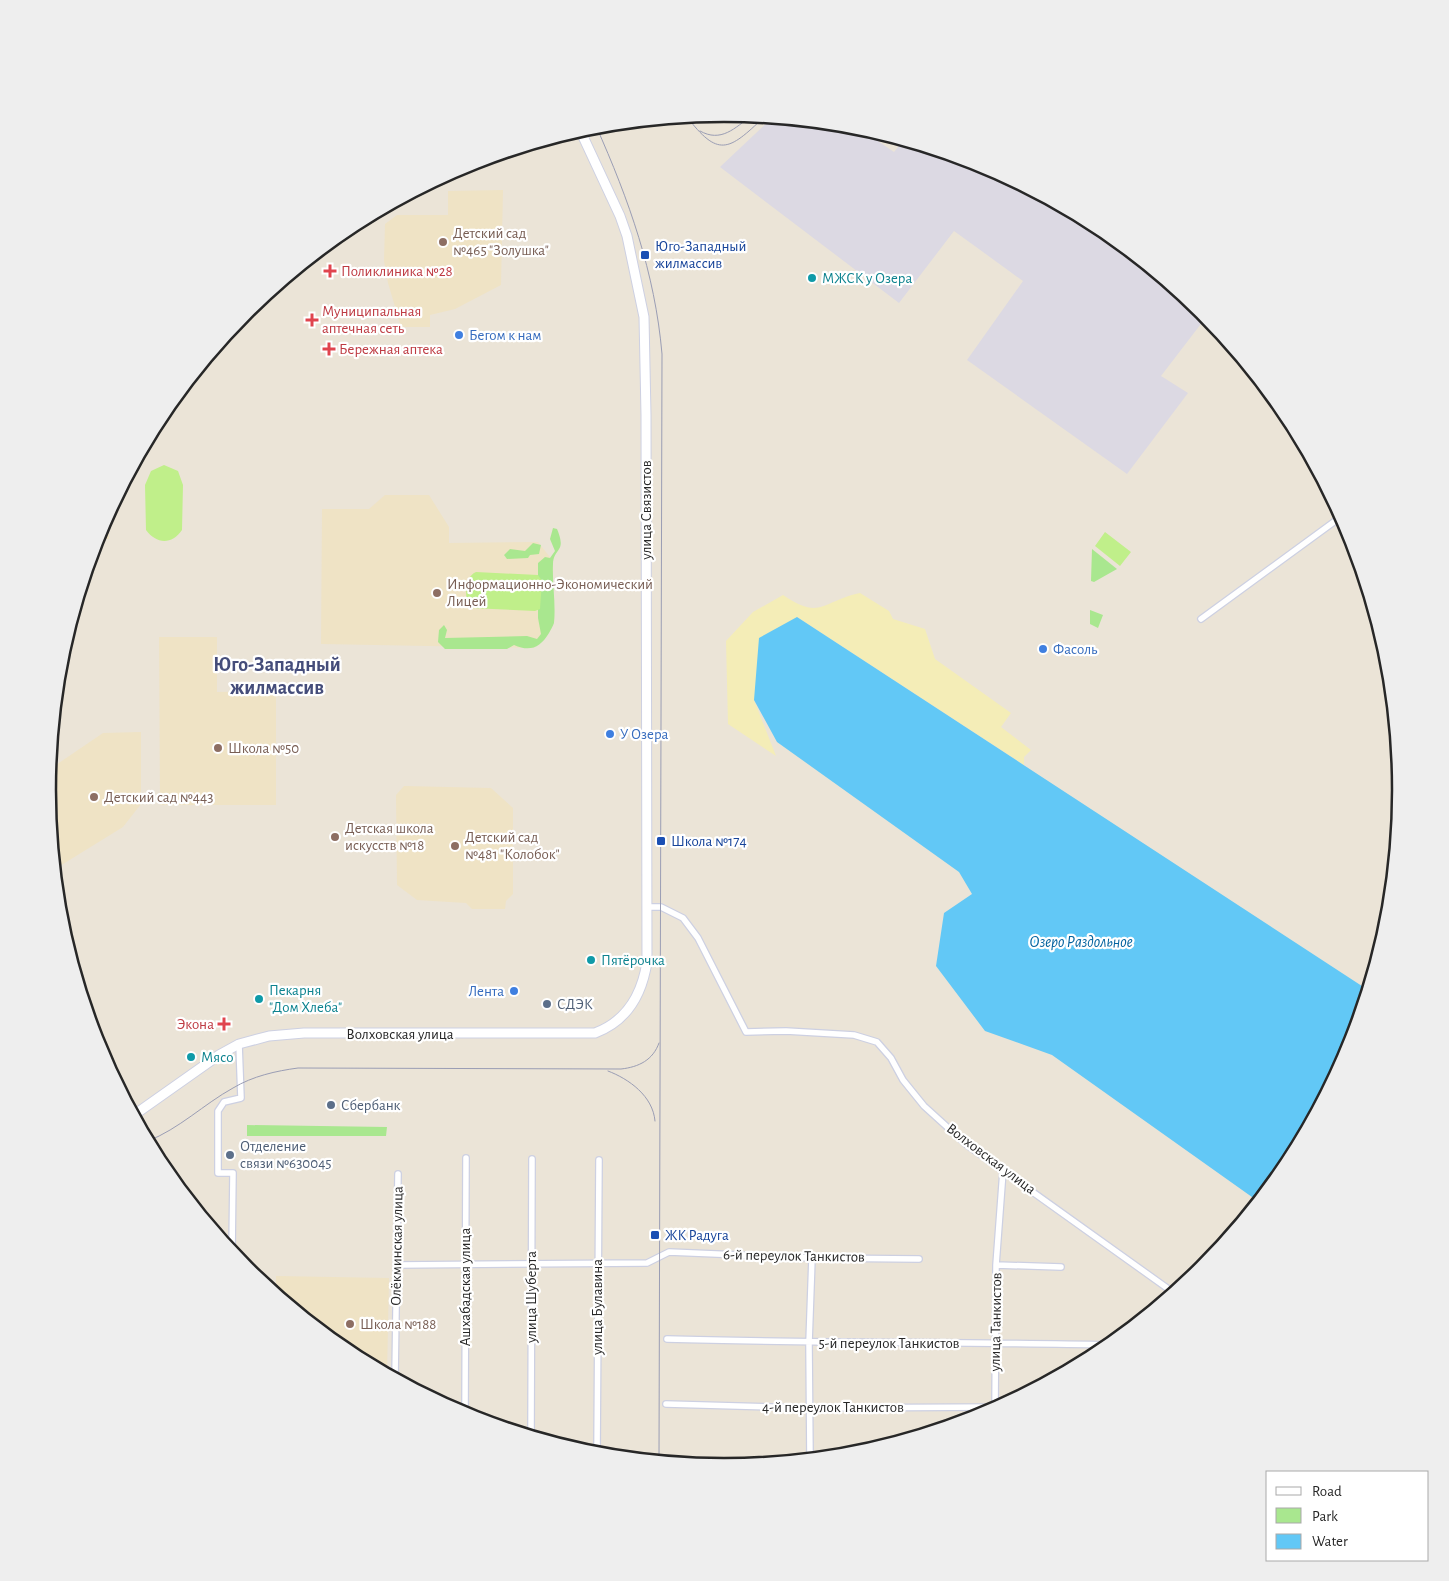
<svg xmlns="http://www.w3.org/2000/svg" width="1449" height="1581" viewBox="0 0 1449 1581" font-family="'Alegreya Sans',sans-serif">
<rect width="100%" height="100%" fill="#ebe4d7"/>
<!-- industrial -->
<path fill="#dcd9e3" d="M772,118L856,126L894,152L903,141L984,165L1101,228L1203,312L1207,316L1161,376L1188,393L1127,474L967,360L1023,281L954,231L899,303L720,167Z"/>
<!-- education -->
<path fill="#efe3c5" d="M503,190L501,285L455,309L430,315V327H401L388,283L384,261L385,224L397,215H448V191Z
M385,495H429L449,527V543L538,542L553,561V625L533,648L321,644L322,509H369Z
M108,514L109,539H97L99,531Z
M159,637H217V692L276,691V805H160Z
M141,732V804L123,827L55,869L48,790L50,769L103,733Z
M404,786L491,788L513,808V894L506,901L505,909H472L466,903L417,900L397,885L396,795Z
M276,1276L389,1278L387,1374L348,1353L276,1294Z"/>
<!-- green -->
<path fill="#a9e78f" d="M553,528L557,529C567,553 554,547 553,564C552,583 556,603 554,623C553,626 551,629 549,633C540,648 530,652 514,645L507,649H445L438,642L439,630L444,625L447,630L445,638L527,636L537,639L541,634L538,618V563L545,557L550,558L555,551L550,539Z
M533,543L541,545L539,554L530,555L528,558L507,559L504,555L510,549L525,551Z
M1092,549L1117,569L1094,582L1091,581Z
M1090,610L1103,615L1098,628L1090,624Z
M247,1125L387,1127L386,1136H247Z"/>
<!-- sand -->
<path fill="#f4edb7" d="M860,593L889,611L893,619L925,629L935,659L1011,713L1001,727L1031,750L1024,757V765L797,617L754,700L776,756L728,724L726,641L753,612L783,595C821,621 822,601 860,593Z"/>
<!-- pitch -->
<path fill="#c0ef8a" d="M164,465L178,471L183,485L182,530C172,545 156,544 146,530L145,485L151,471Z
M1105,532L1131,552L1120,566L1095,546Z
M476,572L538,575L542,581L540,609L535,611L470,608C464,598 464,577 476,572Z"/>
<!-- water -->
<path fill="#62c8f6" d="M797,617L1368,990L1350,1050L1287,1167L1259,1202L1052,1055L985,1031L936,966L944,913L972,894L959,872L777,742L754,700L759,638Z"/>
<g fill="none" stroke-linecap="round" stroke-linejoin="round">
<defs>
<path id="street" d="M1201,619L1342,516
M647,907H661L683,918L698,938L746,1032L786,1031L854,1035L877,1042L891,1058L903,1080L924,1106L967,1145L1174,1293
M232,1252L233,1173H218V1111L224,1102L241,1098L239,1044
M397,1265L647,1263L669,1252L812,1258L919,1259
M996,1265L1061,1267
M667,1339C815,1343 962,1342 1110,1345
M395,1378L398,1174
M666,1404L810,1408L999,1407
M995,1410L996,1265L1003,1171
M465,1416L466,1158
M531,1436L532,1159
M597,1455L599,1160
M810,1459L809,1343L812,1258
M712,1466L733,1467"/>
<path id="secondary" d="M134,1115L219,1055L239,1044L269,1036L304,1033H595C627,1021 642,994 647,962L646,415L644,317L627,236L620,216L580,130"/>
</defs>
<!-- street casing -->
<use href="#street" stroke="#cdd0e2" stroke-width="8"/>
<!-- secondary casing -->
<use href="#secondary" stroke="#cdd0e2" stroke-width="11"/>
<!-- street -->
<use href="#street" stroke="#fff" stroke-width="5.5"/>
<!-- secondary -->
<use href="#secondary" stroke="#fff" stroke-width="9"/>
<!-- tram -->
<path stroke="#9a9db4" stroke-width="1" d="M687,117C718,157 728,152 764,117
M596,126C629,200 655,273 662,354L659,1461
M700,131C721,143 735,128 751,116
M608,1071C629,1079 653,1096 655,1121
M148,1141C179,1129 204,1104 233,1088C253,1076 276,1071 298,1068L621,1069C639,1067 653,1060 659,1043"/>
</g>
<!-- markers -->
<g fill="#8d6e63" stroke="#fff" stroke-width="2">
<circle cx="443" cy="242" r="5"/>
<circle cx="437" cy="593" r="5"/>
<circle cx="218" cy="748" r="5"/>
<circle cx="94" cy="797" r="5"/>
<circle cx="335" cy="837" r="5"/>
<circle cx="455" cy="846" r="5"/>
<circle cx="350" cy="1324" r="5"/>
</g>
<g fill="#1a4fb4" stroke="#fff" stroke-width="2">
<rect x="640" y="250" width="10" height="10" rx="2.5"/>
<rect x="656" y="836" width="10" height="10" rx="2.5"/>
<rect x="650" y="1230" width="10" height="10" rx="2.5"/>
</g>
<g fill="#e0444e" stroke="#fff" stroke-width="2">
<path d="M327.5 263.5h5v5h5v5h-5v5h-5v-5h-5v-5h5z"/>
<path d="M309.5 312.5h5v5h5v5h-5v5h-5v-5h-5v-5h5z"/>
<path d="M326.5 341.5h5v5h5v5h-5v5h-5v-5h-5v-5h5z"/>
<path d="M221.5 1016.5h5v5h5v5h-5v5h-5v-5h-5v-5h5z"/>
</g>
<g fill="#0f9aa8" stroke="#fff" stroke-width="2">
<circle cx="812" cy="278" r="5"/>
<circle cx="591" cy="960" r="5"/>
<circle cx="259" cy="999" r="5"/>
<circle cx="191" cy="1057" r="5"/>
</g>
<g fill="#3f7fe0" stroke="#fff" stroke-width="2">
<circle cx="459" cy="335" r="5"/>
<circle cx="1043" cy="649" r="5"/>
<circle cx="610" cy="734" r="5"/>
<circle cx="514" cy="991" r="5"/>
</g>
<g fill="#5c6f8a" stroke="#fff" stroke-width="2">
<circle cx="547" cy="1004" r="5"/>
<circle cx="331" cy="1105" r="5"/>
<circle cx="230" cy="1155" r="5"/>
</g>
<g text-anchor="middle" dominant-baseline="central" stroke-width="4.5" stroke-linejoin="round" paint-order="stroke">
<!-- education labels -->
<g font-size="15" fill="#785e54" stroke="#fff" text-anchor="start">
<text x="453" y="233">Детский сад<tspan x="453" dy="17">№465 "Золушка"</tspan></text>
<text x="447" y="584">Информационно-Экономический<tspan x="447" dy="17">Лицей</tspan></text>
<text x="228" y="748">Школа №50</text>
<text x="104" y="797">Детский сад №443</text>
<text x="345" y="828">Детская школа<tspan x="345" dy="17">искусств №18</tspan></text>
<text x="465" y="837">Детский сад<tspan x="465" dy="17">№481 "Колобок"</tspan></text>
<text x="360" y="1324">Школа №188</text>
</g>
<!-- transit labels -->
<g font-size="15" fill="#164399" stroke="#fff" text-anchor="start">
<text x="655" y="246">Юго-Западный<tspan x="655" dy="17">жилмассив</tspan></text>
<text x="671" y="841">Школа №174</text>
<text x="665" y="1235">ЖК Радуга</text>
</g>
<!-- health labels -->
<g font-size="15" fill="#be3a42" stroke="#fff" text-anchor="start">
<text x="341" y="271">Поликлиника №28</text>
<text x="322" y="311">Муниципальная<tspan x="322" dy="17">аптечная сеть</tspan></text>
<text x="339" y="349">Бережная аптека</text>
<text x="214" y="1024" text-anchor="end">Экона</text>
</g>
<!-- culture labels -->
<g font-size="15" fill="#0d838f" stroke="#fff" text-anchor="start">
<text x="822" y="278">МЖСК у Озера</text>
<text x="601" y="960">Пятёрочка</text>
<text x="269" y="990">Пекарня<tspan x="269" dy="17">"Дом Хлеба"</tspan></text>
<text x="201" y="1057">Мясо</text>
</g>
<!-- shop labels -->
<g font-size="15" fill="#366cbe" stroke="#fff" text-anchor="start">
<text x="469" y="335">Бегом к нам</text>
<text x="1053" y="649">Фасоль</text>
<text x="620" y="734">У Озера</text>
<text x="504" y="991" text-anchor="end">Лента</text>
</g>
<!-- street labels -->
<g font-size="15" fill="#272727" stroke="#fff">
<text transform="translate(646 510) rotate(-90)">улица Связистов</text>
<text x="400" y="1034">Волховская улица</text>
<text transform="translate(991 1159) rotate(37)">Волховская улица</text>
<text transform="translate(397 1246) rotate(-89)">Олёкминская улица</text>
<text transform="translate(794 1256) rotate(1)">6-й переулок Танкистов</text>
<text transform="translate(465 1287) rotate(-90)">Ашхабадская улица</text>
<text transform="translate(531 1297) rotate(-90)">улица Шуберта</text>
<text transform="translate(597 1307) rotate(-90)">улица Булавина</text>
<text transform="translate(996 1322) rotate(-89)">улица Танкистов</text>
<text x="889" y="1343">5-й переулок Танкистов</text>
<text x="833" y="1407">4-й переулок Танкистов</text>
</g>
<!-- service labels -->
<g font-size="15" fill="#4e5e75" stroke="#fff" text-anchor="start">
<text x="557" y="1004">СДЭК</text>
<text x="341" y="1105">Сбербанк</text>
<text x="240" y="1146">Отделение<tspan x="240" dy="17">связи №630045</tspan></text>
</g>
<!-- water labels -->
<g font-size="16" font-style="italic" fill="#04639f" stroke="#fff">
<text x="1081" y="942">Озеро Раздольное</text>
</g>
<!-- district labels -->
<g font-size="20" font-weight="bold" fill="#454d7a" stroke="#fff">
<text x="277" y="665">Юго-Западный<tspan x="277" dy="23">жилмассив</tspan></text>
</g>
</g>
<!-- crop -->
<path d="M0 0H1449V1581H0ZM56 790a668 668 0 1 1 1336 0a668 668 0 1 1-1336 0Z" fill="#eee" fill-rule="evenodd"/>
<path fill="none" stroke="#272727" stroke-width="2.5" d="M56 790a668 668 0 1 1 1336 0a668 668 0 1 1-1336 0Z"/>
<!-- legend -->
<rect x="1266" y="1471" width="162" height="90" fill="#ffffff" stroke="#a9a9a9"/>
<rect x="1276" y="1487" width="25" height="8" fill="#ffffff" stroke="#a9a9a9"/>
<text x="1312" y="1496" font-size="15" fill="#272727">Road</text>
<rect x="1276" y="1508" width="25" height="15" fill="#a9e78f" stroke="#a9a9a9"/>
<text x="1312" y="1521" font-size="15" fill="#272727">Park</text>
<rect x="1276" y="1534" width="25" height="15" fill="#62c8f6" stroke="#a9a9a9"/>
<text x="1312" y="1546" font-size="15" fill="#272727">Water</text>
</svg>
